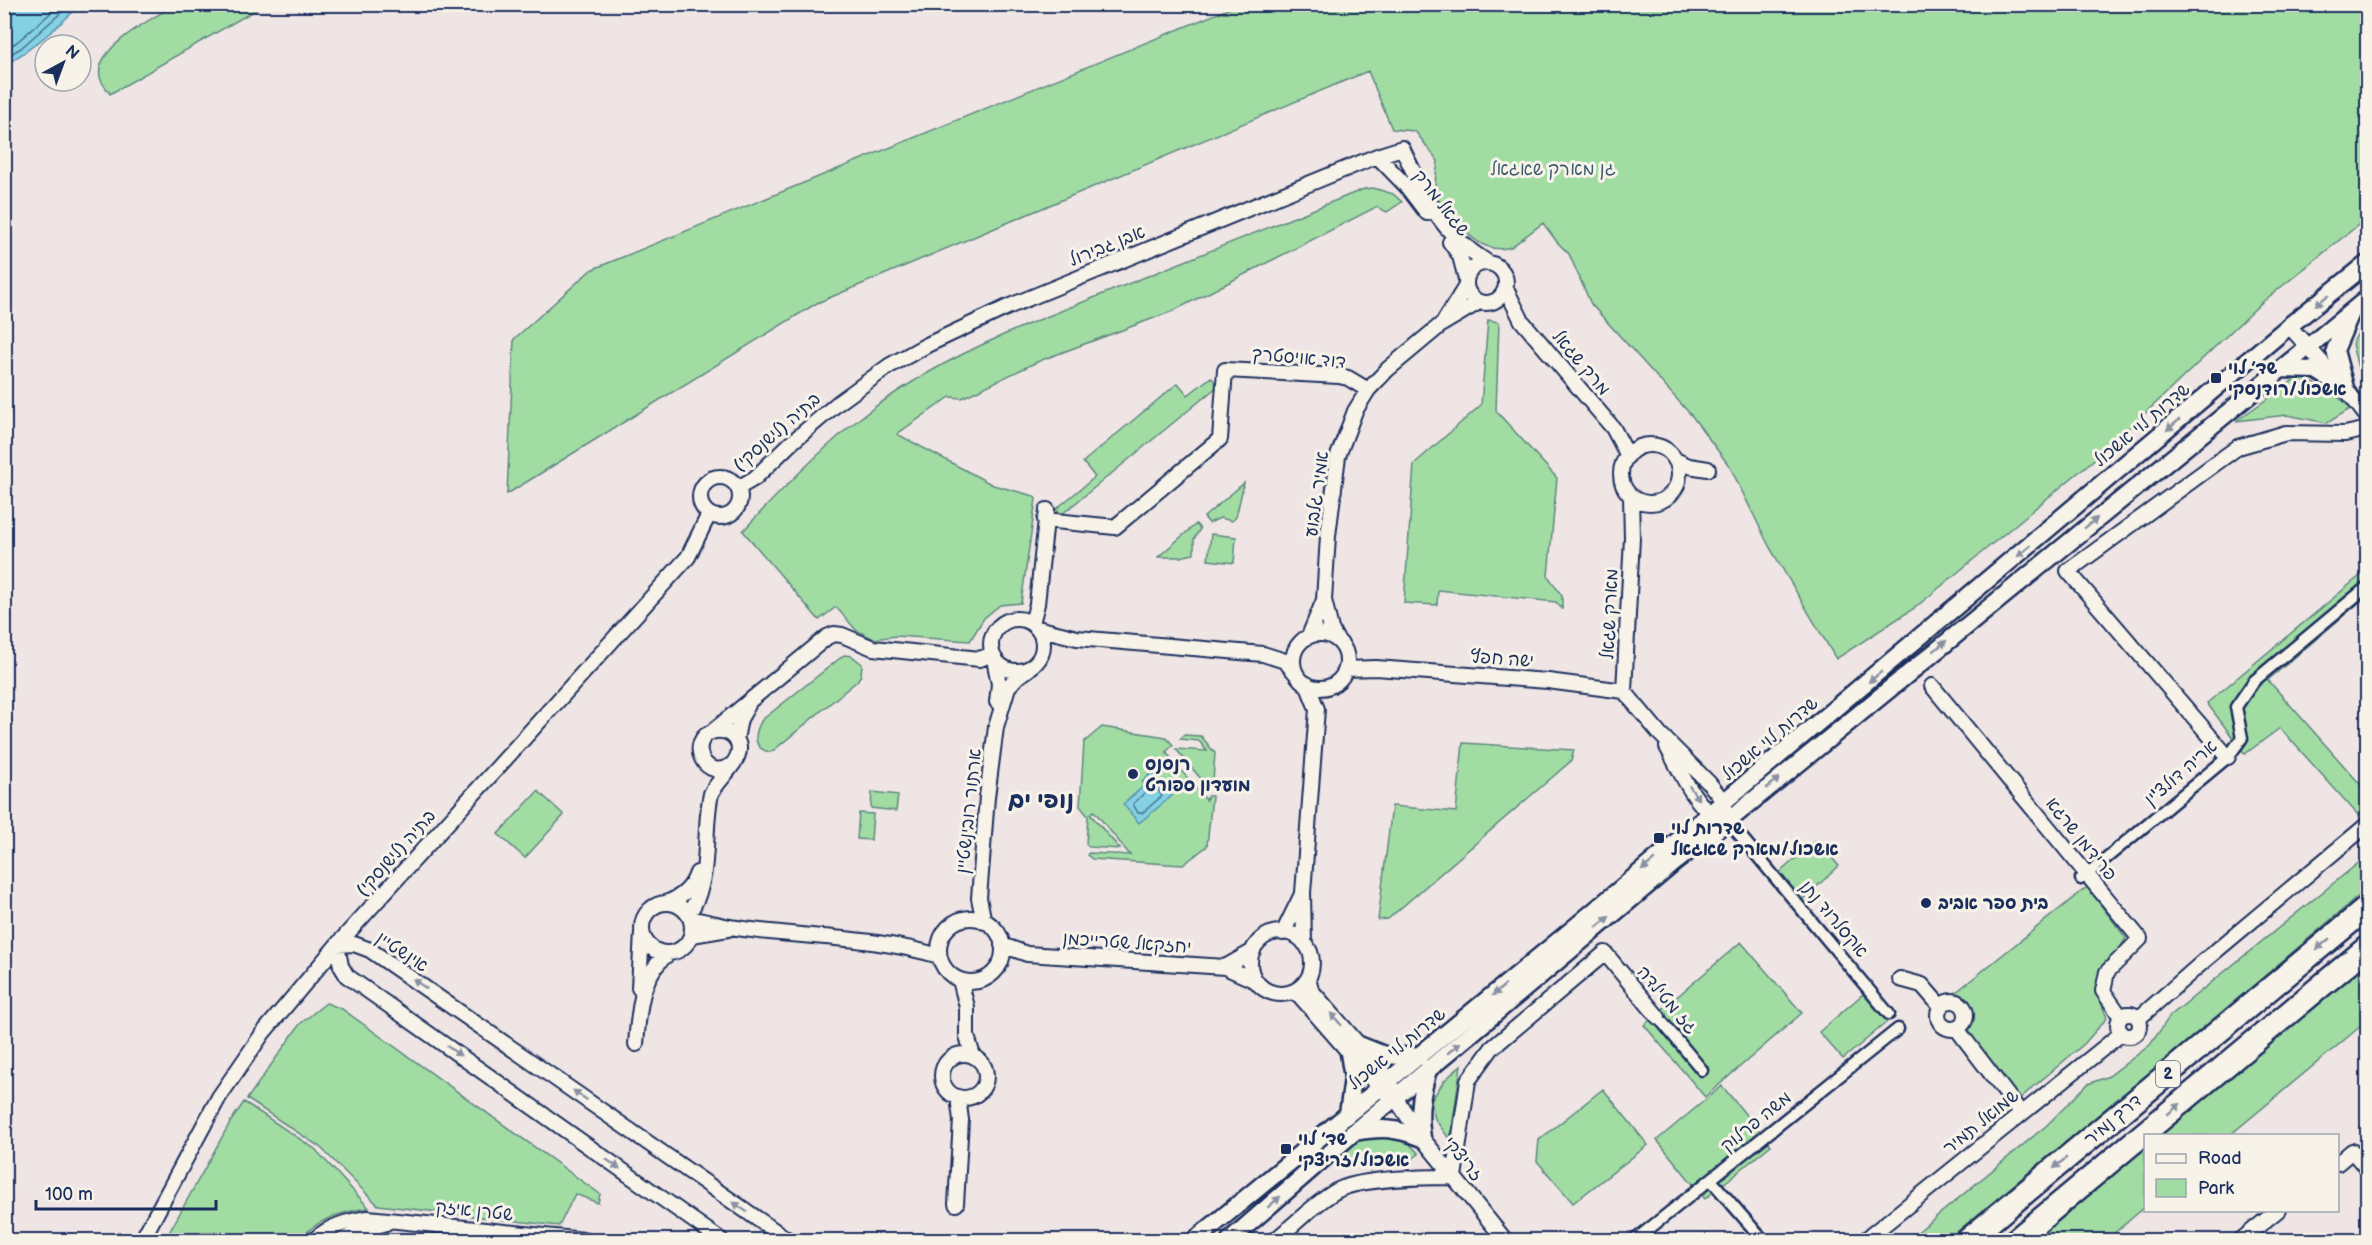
<svg xmlns="http://www.w3.org/2000/svg" width="2372" height="1245" viewBox="0 0 2372 1245" font-family="'Balsamiq Sans','Playpen Sans Hebrew',sans-serif">
<rect width="100%" height="100%" fill="#efe5e4"/>
<filter id="ink" filterUnits="userSpaceOnUse"><feTurbulence type="fractalNoise" baseFrequency=".0167" numOctaves="2"/><feDisplacementMap in="SourceGraphic" scale="12" xChannelSelector="R" yChannelSelector="G"/><feConvolveMatrix kernelMatrix="1 2 1 2 8 2 1 2 1" color-interpolation-filters="sRGB"/></filter>
<g filter="url(#ink)">
<!-- green -->
<path fill="#a1dda3" stroke="#5e8680" stroke-width="1.5" d="M175,5H264L110,94C107,89 101,83 100,77C94,47 154,18 175,5Z
M1238,5H2367V218L2260,304L2115,442L1916,607L1836,659L1769,546L1730,467L1692,416L1591,304L1569,254L1557,242L1543,223L1511,247C1483,256 1462,229 1446,210C1443,205 1437,200 1436,194C1433,184 1437,172 1438,161L1415,131L1392,129L1368,71L817,303L507,494L514,339L591,270Z
M1373,188L1393,194L1402,202L1387,212L1376,207L1173,311L1039,361L962,398L950,397L897,434L993,485L1034,496L1036,499L1021,603L1000,605L984,618L970,641L896,636L874,639L856,630L836,607L819,620L743,531C780,491 817,453 859,419C912,377 973,347 1036,321L1364,189Z
M1488,320L1499,322L1496,411L1557,478L1548,576L1562,596V609L1556,602L1438,590L1437,605L1404,603L1414,464L1481,405Z
M2367,321V379L2358,368L2352,344L2363,324Z
M1211,377L1218,386L1061,515L1056,509L1095,477L1083,462L1178,383L1188,395Z
M2298,377L2327,389L2352,408L2327,423L2287,415L2236,421Z
M1244,483L1236,517L1232,521L1220,518L1209,523L1204,517Z
M1196,524L1200,529L1194,539V554L1180,557H1158Z
M1211,534L1236,537L1234,563L1208,560Z
M2367,570V596L2268,680L2367,792V809L2359,816L2280,728L2245,754L2207,703Z
M844,655L852,656L862,664L861,675L857,681L774,750L770,752C752,749 754,733 762,720Z
M1102,727L1166,737L1173,745L1166,752L1206,800L1208,796H1212L1207,846L1183,865L1092,859L1087,855L1089,853L1130,855L1094,811L1090,814L1120,849L1089,847L1086,844L1088,816L1080,806L1084,742Z
M1184,735L1201,736L1215,753L1213,781L1210,785H1206L1176,749L1207,751L1199,741L1180,739Z
M1463,743L1574,750L1571,761L1388,919L1378,920L1392,806L1456,812Z
M538,791L564,815L525,858L498,834Z
M872,792L898,795L896,811L871,808Z
M859,813L873,814L871,840L857,839Z
M1816,840L1839,866L1801,901L1778,874Z
M2367,856V889L2180,1048L1947,1240H1908L2047,1125L2088,1084L2109,1076L2150,1045L2170,1016Z
M2087,887L2126,938L2116,955L2099,970L2097,992L2107,1018L2084,1044L2018,1100L1968,1037L1973,1018L1967,999L1955,993Z
M1741,942L1802,1013L1705,1097L1644,1025Z
M2367,957V1021L2230,1135L2156,1136Z
M1863,994L1887,1022L1843,1059L1819,1032Z
M326,1003L342,1009L600,1194L598,1203L575,1194L559,1226L378,1205L320,1147L247,1099L300,1024Z
M1461,1065L1450,1140L1435,1119L1431,1101L1444,1081Z
M1722,1086L1771,1145L1705,1199L1657,1140Z
M1603,1089L1648,1145L1573,1203L1537,1161L1539,1140Z
M244,1102L315,1149L369,1208C343,1211 316,1219 300,1240H165L231,1121Z
M1365,1136L1404,1138L1419,1154L1402,1166L1346,1165L1338,1155Z
M2145,1144V1207L2106,1240H2030Z"/>
<!-- water -->
<path fill="#83d1e2" stroke="#5990ad" stroke-width="1.5" d="M5,4H79L80,5C57,28 32,49 5,65Z
M1153,772L1172,796L1139,823L1123,804L1145,785L1142,781Z"/>
<g fill="none" stroke-linecap="round" stroke-linejoin="round">
<!-- shore -->
<path stroke="#457093" stroke-width="1.5" d="M4,50L17,42L61,4
M4,58L21,48L71,4
M1153,785L1156,786L1162,796L1142,813H1138L1133,804Z"/>
<defs>
<path id="pedestrian" d="M1728,821L1889,1014
M2081,879L2228,757L2242,738L2236,707L2254,681L2368,586
M1658,1017L1702,1070
M1711,1180L1763,1240
M1635,1240L1898,1029"/>
<path id="minor" d="M1377,156L1408,188L1427,213
M1450,242L1460,256L1466,279
M1466 283a20 20 0 1 1 40 0a20 20 0 1 1-40 0Z
M1506,289L1522,321L1613,428L1628,456
M1445,320L1466,286
M2289,326L2345,388L2368,418
M1621 474a29 29 0 1 1 58 0a29 29 0 1 1-58 0Z
M1675,460L1689,466L1708,469
M700 497a20 20 0 1 1 40 0a20 20 0 1 1-40 0Z
M738,488L755,478L791,443L838,403L889,366L927,345L1010,306L1377,156L1402,148C1427,199 1437,230 1487,262
M1045,520L1115,527L1220,439L1225,370L1339,376L1348,378L1368,390
M1324,600L1331,629L1337,640
M991 645a26 26 0 1 1 52 0a26 26 0 1 1-52 0Z
M1032,623L1037,604L1047,510
M1037,628L1077,638L1263,654L1285,661L1297,675
M1293 661a27 27 0 1 1 54 0a27 27 0 1 1-54 0Z
M1309,636L1324,600L1328,536L1338,456L1355,411L1368,390L1388,369L1442,324L1479,302
M994,659L999,684L997,702
M1346,669L1376,668L1548,681L1624,691
M1932,686L2140,939L2107,972L2103,991L2121,1017
M1624,691L1632,538L1631,497
M1624,691L1660,734L1709,783L1724,802L1728,821
M712,732L827,637L834,634L842,635L873,648L980,659L992,654
M736,739L740,719L748,705
M1667,747C1678,766 1696,810 1718,817
M2228,757L2068,571L2238,447L2286,433L2345,434L2368,429
M665,903C681,898 692,889 697,873
M642 928a25 25 0 1 1 50 0a25 25 0 1 1-50 0Z
M688,914C713,881 702,832 711,794C718,777 754,754 732,735C727,731 721,730 715,731C684,738 705,787 734,763
M939 950a32 32 0 1 1 64 0a32 32 0 1 1-64 0Z
M691,919C706,921 721,926 737,928C804,938 873,936 939,956
M984,922L979,898L987,797L996,727L1008,687L1017,677L1029,669
M1250 963a31 31 0 1 1 62 0a31 31 0 1 1-62 0Z
M1283,933L1302,894
M692,935L728,929
M1304,943L1303,893L1317,709L1307,684
M1002,945L1027,954L1225,967L1256,981
M1225,967L1253,951
M1308,978L1311,990L1390,1080L1396,1099L1422,1138L1505,1240
M1900,979L1922,985L1941,1007
M960,980L967,1007V1036L973,1056
M639,988L642,932
M1292,992L1299,995L1380,1088L1386,1093
M1938 1015a14 14 0 1 1 28 0a14 14 0 1 1-28 0Z
M2118 1025a11 11 0 1 1 22 0a11 11 0 1 1-22 0Z
M2138,1019L2204,961L2368,824
M1957,1029L2021,1113
M636,1044C639,1011 640,974 669,953
M942 1076a22 22 0 1 1 44 0a22 22 0 1 1-44 0Z
M2338,1163L2352,1151L2368,1170
M956,1204L961,1120L958,1097
M142,1240L219,1097L263,1033L337,945L688,557L709,514
M314,1240C329,1226 348,1221 368,1218L584,1240
M343,1240L358,1232L386,1223
M721,1240L347,976L341,966L337,945L354,944L370,950L788,1240
M1275,1240C1295,1224 1314,1204 1336,1191C1359,1178 1427,1177 1454,1177L1468,1081L1492,1048L1605,953L1658,1017
M1865,1240L2122,1033
M2241,1240L2278,1210"/>
<path id="tertiary" d="M2281,369L2316,370L2345,388
M2345,388L2335,350L2350,315
M1359,1045L1384,1055L1419,1057
M1348,1114L1353,1078L1349,1053
M1355,1132C1382,1127 1396,1128 1422,1138C1418,1113 1421,1094 1428,1070
M1195,1240L1574,928L2289,326L2368,263
M1230,1240L1354,1132L1674,863L1728,821L2368,298"/>
<path id="trunk" d="M1968,1240L2368,907
M2016,1240L2368,947"/>
</defs>
<!-- pedestrian casing -->
<use href="#pedestrian" stroke="#1b2f5e" stroke-width="15"/>
<!-- minor casing -->
<use href="#minor" stroke="#1b2f5e" stroke-width="18"/>
<!-- tertiary casing -->
<use href="#tertiary" stroke="#1b2f5e" stroke-width="21"/>
<!-- trunk casing -->
<use href="#trunk" stroke="#1b2f5e" stroke-width="27"/>
<!-- pedestrian -->
<use href="#pedestrian" stroke="#f7f3e8" stroke-width="10"/>
<!-- minor -->
<use href="#minor" stroke="#f7f3e8" stroke-width="14"/>
<!-- tertiary -->
<use href="#tertiary" stroke="#f7f3e8" stroke-width="16"/>
<!-- trunk -->
<use href="#trunk" stroke="#f7f3e8" stroke-width="22"/>
</g>
<!-- one-way arrows -->
<defs><path id="oneway-solid" d="M-6-.8H1V-3.2L6.5 0L1 3.2V.8H-6Z" transform="scale(1.5)"/></defs>
<g fill="#8991a3">
<use href="#oneway-solid" transform="translate(2322 300) rotate(142)"/>
<use href="#oneway-solid" transform="translate(2173 425) rotate(140)"/>
<use href="#oneway-solid" transform="translate(2091 523) rotate(-39)"/>
<use href="#oneway-solid" transform="translate(2024 551) rotate(140)"/>
<use href="#oneway-solid" transform="translate(1940 646) rotate(-39)"/>
<use href="#oneway-solid" transform="translate(1875 677) rotate(140)"/>
<use href="#oneway-solid" transform="translate(1773 783) rotate(-40)"/>
<use href="#oneway-solid" transform="translate(1694 793) rotate(56)"/>
<use href="#oneway-solid" transform="translate(1648 865) rotate(140)"/>
<use href="#oneway-solid" transform="translate(1603 922) rotate(-40)"/>
<use href="#oneway-solid" transform="translate(2323 944) rotate(140)"/>
<use href="#oneway-solid" transform="translate(420 984) rotate(-145)"/>
<use href="#oneway-solid" transform="translate(1499 990) rotate(140)"/>
<use href="#oneway-solid" transform="translate(1336 1019) rotate(-131)"/>
<use href="#oneway-solid" transform="translate(1454 1048) rotate(-40)"/>
<use href="#oneway-solid" transform="translate(454 1051) rotate(35)"/>
<use href="#oneway-solid" transform="translate(580 1095) rotate(-145)"/>
<use href="#oneway-solid" transform="translate(2174 1109) rotate(-40)"/>
<use href="#oneway-solid" transform="translate(2060 1163) rotate(140)"/>
<use href="#oneway-solid" transform="translate(613 1164) rotate(35)"/>
<use href="#oneway-solid" transform="translate(1274 1202) rotate(-41)"/>
<use href="#oneway-solid" transform="translate(740 1207) rotate(-145)"/>
</g>
</g>
<!-- markers -->
<g fill="#1b2f5e" stroke="#f7f3e8" stroke-width="2">
<rect x="2210" y="372" width="12" height="12" rx="3"/>
<circle cx="1133" cy="774" r="6"/>
<rect x="1653" y="832" width="12" height="12" rx="3"/>
<circle cx="1926" cy="903" r="6"/>
<rect x="1280" y="1143" width="12" height="12" rx="3"/>
</g>
<g text-anchor="middle" dominant-baseline="central" stroke-width="6" stroke-linejoin="round" paint-order="stroke">
<!-- shield labels -->
<rect fill="#f7f3e8" stroke="#5d6a87" stroke-width="1.5" x="2156" y="1061" width="24" height="26" rx="4.5"/>
<g font-size="16" font-weight="bold" fill="#1b2f5e">
<text x="2168" y="1074">2</text>
</g>
<!-- park labels -->
<g font-size="18" fill="#3c5a6f" stroke="#f7f3e8">
<text x="1553" y="169">גן מארק שאגאל</text>
</g>
<!-- street labels -->
<g font-size="18" fill="#1b2f5e" stroke="#f7f3e8">
<text transform="translate(1441 203) rotate(52)">שגאל מרק</text>
<text transform="translate(1107 246) rotate(-22)">אבן גבירול</text>
<text transform="translate(1299 358) rotate(5)">דוד אויסטרך</text>
<text transform="translate(1581 363) rotate(50)">מרק שגאל</text>
<text transform="translate(2142 425) rotate(-40)">שדרות לוי אשכול</text>
<text transform="translate(777 432) rotate(-41)">בתיה (לישנסקי)</text>
<text transform="translate(1317 494) rotate(-82)">אמיר גלבוע</text>
<text transform="translate(1610 614) rotate(-87)">מארק שגאל</text>
<text transform="translate(1502 659) rotate(4)">ישה חפץ</text>
<text transform="translate(1770 739) rotate(-40)">שדרות לוי אשכול</text>
<text transform="translate(2181 773) rotate(-41)">אריה דולצ'ין</text>
<text transform="translate(969 811) rotate(-84)">ארתור רובינשטיין</text>
<text transform="translate(2081 839) rotate(51)">פרידמן שרגא</text>
<text transform="translate(396 853) rotate(-48)">בתיה (לישנסקי)</text>
<text transform="translate(1834 919) rotate(50)">אקסלרוד נתן</text>
<text transform="translate(1127 943) rotate(4)">יחזקאל שטרייכמן</text>
<text transform="translate(402 952) rotate(33)">אינשטיין</text>
<text transform="translate(1667 1000) rotate(50)">גז מטילדה</text>
<text transform="translate(1397 1049) rotate(-39)">שדרות לוי אשכול</text>
<text transform="translate(2113 1120) rotate(-40)">דרך נמיר</text>
<text transform="translate(1756 1122) rotate(-39)">משה פרלוק</text>
<text transform="translate(1981 1122) rotate(-39)">שמואל תמיר</text>
<text transform="translate(1463 1159) rotate(51)">זריצקי</text>
<text transform="translate(474 1211) rotate(6)">שטרן איזק</text>
</g>
<!-- poi labels -->
<g font-size="18" font-weight="bold" fill="#1b2f5e" stroke="#f7f3e8" text-anchor="start">
<text x="2228" y="368">שד׳ לוי<tspan x="2228" dy="21">אשכול/רודנסקי</tspan></text>
<text x="1145" y="764">רנסנס<tspan x="1145" dy="21">מועדון ספורט</tspan></text>
<text x="1671" y="828">שדרות לוי<tspan x="1671" dy="21">אשכול/מארק שאגאל</tspan></text>
<text x="1938" y="903">בית ספר אביב</text>
<text x="1298" y="1139">שד׳ לוי<tspan x="1298" dy="21">אשכול/זריצקי</tspan></text>
</g>
<!-- district labels -->
<g font-size="24" font-weight="bold" fill="#1b2f5e" stroke="#f7f3e8">
<text x="1041" y="800">נופי ים</text>
</g>
</g>
<!-- margin -->
<rect width="2372" height="1245" fill="none" stroke="#f7f3e8" stroke-width="24"/>
<rect x="12" y="12" width="2348" height="1221" fill="none" stroke="#1b2f5e" stroke-width="2" filter="url(#ink)"/>
<!-- legend -->
<rect x="2144" y="1134" width="195" height="78" fill="#f7f3e8" stroke="#9fa5b1" stroke-width="1.5"/>
<rect x="2156" y="1154" width="30" height="9" fill="#f7f3e8" stroke="#9fa5b1" stroke-width="1.5"/>
<text x="2198" y="1164" font-size="18" fill="#1b2f5e">Road</text>
<rect x="2156" y="1179" width="30" height="18" fill="#a1dda3" stroke="#9fa5b1" stroke-width="1.5"/>
<text x="2198" y="1194" font-size="18" fill="#1b2f5e">Park</text>
<!-- north arrow -->
<g transform="translate(63 63) rotate(41)"><circle r="28" fill="#f7f3e8" stroke="#9fa5b1" stroke-width="1.5"/>
<path d="M0-4.5L10 22L0 15L-10 22Z" fill="#1b2f5e"/>
<text y="-9" font-size="16" font-weight="bold" text-anchor="middle" fill="#1b2f5e">N</text>
</g>
<!-- scale -->
<path d="M36 1200v9h180v-9" fill="none" stroke="#1b2f5e" stroke-width="3"/>
<text x="45" y="1200" font-size="18" fill="#1b2f5e" stroke="#f7f3e8" stroke-width="4.5" paint-order="stroke">100 m</text>
</svg>
